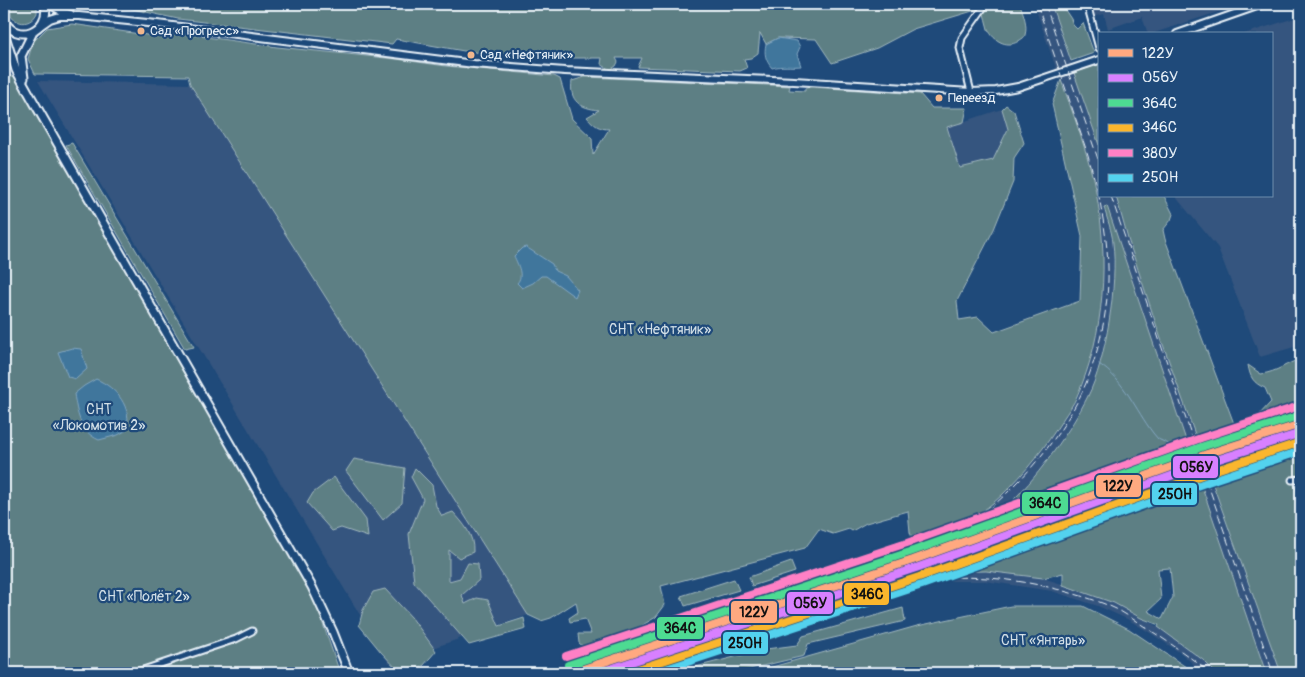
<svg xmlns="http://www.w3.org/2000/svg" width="1305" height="677" viewBox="0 0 1305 677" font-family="Pangolin,sans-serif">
<rect width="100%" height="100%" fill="#1f4a7a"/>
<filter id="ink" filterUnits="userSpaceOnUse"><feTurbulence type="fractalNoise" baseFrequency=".02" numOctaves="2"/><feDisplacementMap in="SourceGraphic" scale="10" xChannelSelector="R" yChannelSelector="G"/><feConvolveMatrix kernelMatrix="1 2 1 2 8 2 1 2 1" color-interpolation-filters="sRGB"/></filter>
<g filter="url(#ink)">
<!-- built -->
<path fill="#35557f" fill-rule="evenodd" d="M1034,4H1051L1099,145V196H1116L1128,239L1160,336L1202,454L1301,418V437L1207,469L1281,673H1266L1197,475L921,566L925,574L948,572L986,571L1032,576L1043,578L1093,594L1114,603L1158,627L1203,660L1216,673H1203L1182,654L1152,634L1127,619L1098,606L1052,591L985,581H930L884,587L855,594L826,603L713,639L616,673H548L847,575L888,560L915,548L965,522L1001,496L1024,472L1055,432L1077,398L1086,374L1097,330L1101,295L1103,243L1097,204L1087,159ZM1104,207L1191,455L944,547L989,520L1013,501L1034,477L1058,446L1089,395L1101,359L1110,314L1114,274L1113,243Z
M1090,4H1242L1151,34H1148L1142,17L1108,29L1104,14L1094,17Z
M1301,16V345L1260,357L1218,248L1175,196H1271V34H1244Z
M38,81L190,84L528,615L389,663Z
M1002,109L1008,128L993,160L960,168L947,127Z"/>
<!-- green -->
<path fill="#5d7f84" stroke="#a2b8be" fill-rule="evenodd" d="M10,4H37V13C31,25 18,26 11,15Z
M81,4H981L976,10L913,29L877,48L832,63L816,39L778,38L766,44L760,33L758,53L751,58L744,59L747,68L740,71L638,67L642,58H616L618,62L616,66L610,70L601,64L602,58H538L464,51L396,39L392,44L178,19L128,8Z
M987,4H1020C1023,13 1028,25 1025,35C1024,38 1023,38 1020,40C1009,49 994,42 988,29C986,23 985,16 983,10Z
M1051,4H1061L1071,19L1073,25L1077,29L1083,23L1094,53L1071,61Z
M72,24L167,38L168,34L171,32L277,47L396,59L446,66L554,76L560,79L572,119L592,138L593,155L609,129C599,129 594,125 587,117L599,110C580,108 569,101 572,81L585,77L790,86L789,90L805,91V88L812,87L920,94L932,108H967L964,122L947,127L960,168L993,160L1008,129L1002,109L1006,105L1014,111L1024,143L1014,158L1013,182L994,229L957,301L959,320L978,317L994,332L1080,301L1082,236L1052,104L1061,80C1074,116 1088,153 1096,192C1109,258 1105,334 1077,396C1074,404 1068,411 1063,419C1046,446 1025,473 1002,495C984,512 961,527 938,536C931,539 921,542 915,548L910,532L908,511L866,523L852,531L849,529L833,534L819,529L805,548L661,586L665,605L656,617L636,629L585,648L579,643L578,634H591L585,619L570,622L569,618L578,612L576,602L551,618L541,621L528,615L190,84L188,76L35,74L28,59L33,42L47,28Z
M1099,64V145L1074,73Z
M4,76H15L315,601L340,673H4Z
M72,143L194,347L185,349L66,145Z
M1116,196H1164L1173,214L1171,220L1163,230L1165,239L1236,429L1246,428L1247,437L1202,454L1160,336L1128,239Z
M1107,206L1191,455L941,548C966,534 993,521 1013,500C1040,474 1071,430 1088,396C1106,361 1118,282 1113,243C1112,231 1107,219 1104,207Z
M1301,359V408L1283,419L1257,429L1255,423L1257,417L1271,402L1265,388C1253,383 1250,377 1248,365L1261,374C1278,372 1286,363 1301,359Z
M1301,437V476L1291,477L1301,502V673H1281L1207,468Z
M354,459L405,468L402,503L383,520L346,471Z
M415,468L432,485L436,506L442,516L453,512C464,524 474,535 473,552L459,558L449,550V581L460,578L468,563L478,564L479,580L462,595L465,604L477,598L488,600L499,626L524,618L526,629L469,645L414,582L409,534L423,499L411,477Z
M1198,475L1266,673H1216L1203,660L1158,627L1159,625L1141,618L1114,603L1063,585V573L1043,578L986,571L948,572L925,574L921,566ZM1170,568L1173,597L1162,619L1148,611L1161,599L1158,569Z
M334,477L366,520L368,537L341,528L332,531L307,503L313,493Z
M791,562L795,572L752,586L749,577Z
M734,579L739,590L685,606L681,596Z
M919,583L922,590L809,621L804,614L901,585Z
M385,589L412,618L436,651L423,666L406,671L398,670L381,652L359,625L363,610L373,592Z
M1011,606H1083L1129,629L1195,673H751L917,626Z
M903,608L905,621L808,644L804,656L733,673H676V672L766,649L797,645L803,636Z"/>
<!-- water -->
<path fill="#40769c" stroke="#83a7c1" d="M778,38L797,41L800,47L797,54L801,66C790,67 782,65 772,68C765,60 764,53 766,44Z
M526,247L552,264L555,271L566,276L578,290L575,297L546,276H541L533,283L522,288L517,283C524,276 518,265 514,256L522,248Z
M72,348L81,349L87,369L76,379L68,377L58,352Z
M96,379C117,388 132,407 127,430L118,435L99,440C80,432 77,413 74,394L84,386Z"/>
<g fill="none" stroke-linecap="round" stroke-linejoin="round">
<!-- stream -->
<path stroke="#83a7c1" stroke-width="1" d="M1099,364C1125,381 1135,409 1153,433L1158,439L1173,446"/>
<defs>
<path id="minor" d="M1087,4L1099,48
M971,92L960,48L962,38L986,4
M1292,480L1301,479
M134,673L236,639L252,631"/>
<path id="tertiary" d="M49,4L61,11L71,14
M40,26L50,19L60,16H79L157,24L474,64L565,71L794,81L971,92L996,91L1018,87L1099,60
M1177,34L1263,4"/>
<path id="secondary" d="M4,20C16,45 51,31 45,4
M4,33L16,70L31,97L312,587L333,632L349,673
M24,78L21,56L33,32"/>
</defs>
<!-- minor casing -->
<use href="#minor" stroke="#e8f1f8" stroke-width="9"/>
<!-- tertiary casing -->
<use href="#tertiary" stroke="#e8f1f8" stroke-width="10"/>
<!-- secondary casing -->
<use href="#secondary" stroke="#e8f1f8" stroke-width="11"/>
<!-- minor -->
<use href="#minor" stroke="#1f4a7a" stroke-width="5"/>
<!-- tertiary -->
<use href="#tertiary" stroke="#1f4a7a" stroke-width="6"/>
<!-- secondary -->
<use href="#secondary" stroke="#1f4a7a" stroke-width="7"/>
<!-- rail -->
<path stroke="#e8f1f8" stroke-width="1" stroke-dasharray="8 4" stroke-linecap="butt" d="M1037,4L1088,155L1099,196
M1045,4L1099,162
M1111,196L1203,470L1273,673
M598,660C666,637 733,615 801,593C848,577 897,562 941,539C950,534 960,530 969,524C1014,494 1066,433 1086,383C1099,351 1107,315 1108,281C1109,252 1104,224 1099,196
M599,673C651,656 702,640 754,623C860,588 947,560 1060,590C1078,595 1097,600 1114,608C1123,612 1131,618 1139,623C1164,639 1188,655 1210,673"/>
<defs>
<path id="rail-1" d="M571,673L913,560L1207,454L1301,424"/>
<path id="rail-2" d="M598,673L916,568L1210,462L1301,433"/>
<path id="rail-3" d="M568,665L910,552L1204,446L1298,416"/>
<path id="rail-4" d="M626,673L919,577L1213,471L1301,442"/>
<path id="rail-5" d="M566,656L907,543L1201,438L1296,407"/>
<path id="rail-6" d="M654,673L922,585L1216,479L1301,451"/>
</defs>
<!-- rail-1 casing -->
<use href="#rail-1" stroke="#1f4a7a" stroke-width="11"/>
<!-- rail-2 casing -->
<use href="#rail-2" stroke="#1f4a7a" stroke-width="11"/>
<!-- rail-3 casing -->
<use href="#rail-3" stroke="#1f4a7a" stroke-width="11"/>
<!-- rail-4 casing -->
<use href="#rail-4" stroke="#1f4a7a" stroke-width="11"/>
<!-- rail-5 casing -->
<use href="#rail-5" stroke="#1f4a7a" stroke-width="11"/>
<!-- rail-6 casing -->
<use href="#rail-6" stroke="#1f4a7a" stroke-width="11"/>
<!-- rail-1 -->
<use href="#rail-1" stroke="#ffa980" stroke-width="8"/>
<!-- rail-2 -->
<use href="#rail-2" stroke="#d880ff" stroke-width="8"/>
<!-- rail-3 -->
<use href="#rail-3" stroke="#4ddb92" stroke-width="8"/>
<!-- rail-4 -->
<use href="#rail-4" stroke="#fab62d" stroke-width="8"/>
<!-- rail-5 -->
<use href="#rail-5" stroke="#ff80c5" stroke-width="8"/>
<!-- rail-6 -->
<use href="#rail-6" stroke="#53d2ee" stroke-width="8"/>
</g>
</g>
<!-- markers -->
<g fill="#f1b78d" stroke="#1f4a7a" stroke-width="2">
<circle cx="141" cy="31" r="4.5"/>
<circle cx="471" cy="55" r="4.5"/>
<circle cx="939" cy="98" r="4.5"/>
</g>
<g text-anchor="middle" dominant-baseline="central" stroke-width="4.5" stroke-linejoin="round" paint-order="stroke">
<!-- bus labels -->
<g font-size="13" fill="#e8f1f8" stroke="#1f4a7a" text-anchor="start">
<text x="150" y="31">Сад «Прогресс»</text>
<text x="480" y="55">Сад «Нефтяник»</text>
<text x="948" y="98">Переезд</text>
</g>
<!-- park labels -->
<g font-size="14" fill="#d3e0e7" stroke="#1f4a7a">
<text x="660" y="329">СНТ «Нефтяник»</text>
<text x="99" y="409">СНТ<tspan x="99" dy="16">«Локомотив 2»</tspan></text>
<text x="144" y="596">СНТ «Полёт 2»</text>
<text x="1043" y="640">СНТ «Янтарь»</text>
</g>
</g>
<g stroke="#1f4a7a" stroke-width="2">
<rect x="1172" y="455" width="47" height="24" rx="5" fill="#d880ff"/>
<rect x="1095" y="474" width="47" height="24" rx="5" fill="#ffa980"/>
<rect x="1151" y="482" width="47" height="24" rx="5" fill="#53d2ee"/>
<rect x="1021" y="491" width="48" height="24" rx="5" fill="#4ddb92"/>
<rect x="843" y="582" width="47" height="24" rx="5" fill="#fab62d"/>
<rect x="786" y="591" width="48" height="24" rx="5" fill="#d880ff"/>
<rect x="730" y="600" width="48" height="24" rx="5" fill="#ffa980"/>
<rect x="656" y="616" width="48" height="24" rx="5" fill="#4ddb92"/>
<rect x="722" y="631" width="47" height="24" rx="5" fill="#53d2ee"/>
</g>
<g font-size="14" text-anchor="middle" font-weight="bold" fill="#111">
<text x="1196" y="472">056У</text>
<text x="1118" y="491">122У</text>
<text x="1175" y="499">250Н</text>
<text x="1045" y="508">364С</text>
<text x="867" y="599">346С</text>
<text x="810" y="608">056У</text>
<text x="754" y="617">122У</text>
<text x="680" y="633">364С</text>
<text x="745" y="648">250Н</text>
</g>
<!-- margin -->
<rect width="1305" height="677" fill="none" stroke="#1f4a7a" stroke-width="20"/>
<rect x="10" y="10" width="1285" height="657" fill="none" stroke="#e8f1f8" stroke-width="2" filter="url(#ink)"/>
<!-- legend -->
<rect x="1098" y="32" width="175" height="165" fill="#1f4a7a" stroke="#6f8dac"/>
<rect x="1108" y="49" width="25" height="8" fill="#ffa980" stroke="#6f8dac"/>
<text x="1142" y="58" font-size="15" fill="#e8f1f8">122У</text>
<rect x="1108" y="74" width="25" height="8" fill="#d880ff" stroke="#6f8dac"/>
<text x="1142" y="82" font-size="15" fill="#e8f1f8">056У</text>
<rect x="1108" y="99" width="25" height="8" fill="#4ddb92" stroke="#6f8dac"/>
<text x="1142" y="108" font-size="15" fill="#e8f1f8">364С</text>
<rect x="1108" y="124" width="25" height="8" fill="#fab62d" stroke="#6f8dac"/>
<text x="1142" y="132" font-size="15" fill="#e8f1f8">346С</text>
<rect x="1108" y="149" width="25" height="8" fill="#ff80c5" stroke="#6f8dac"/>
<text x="1142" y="158" font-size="15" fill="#e8f1f8">380У</text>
<rect x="1108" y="174" width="25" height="8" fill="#53d2ee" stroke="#6f8dac"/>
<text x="1142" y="182" font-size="15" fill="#e8f1f8">250Н</text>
</svg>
